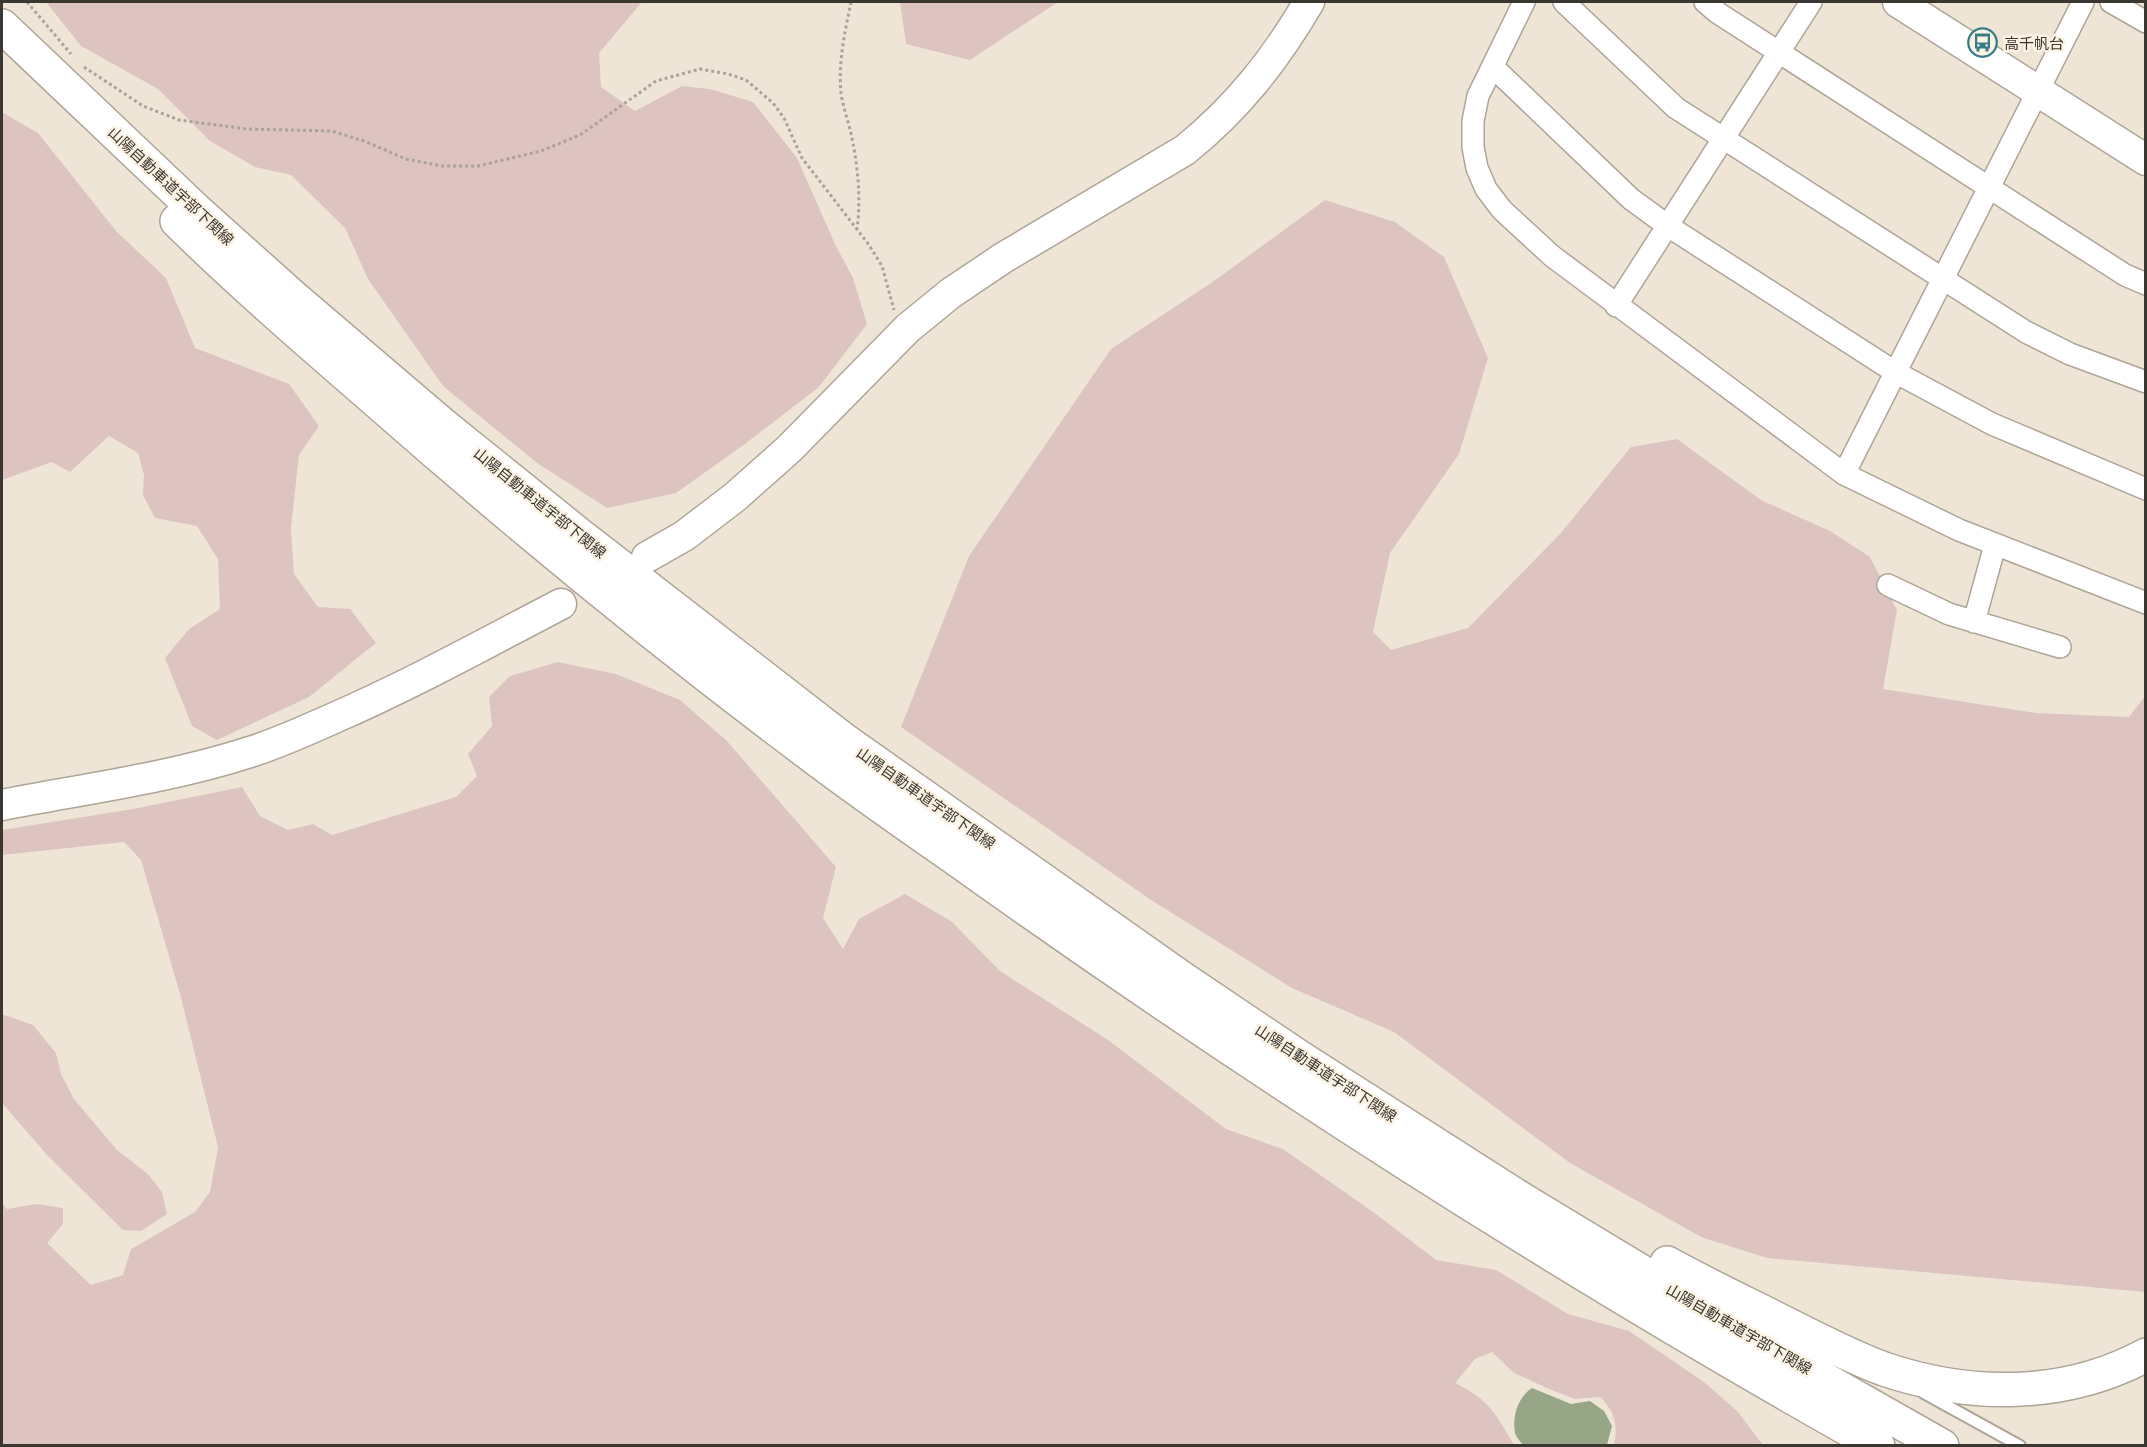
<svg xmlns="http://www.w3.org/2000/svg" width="2147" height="1447" viewBox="0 0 2147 1447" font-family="Quicksand,'Noto Sans JP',sans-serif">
<rect width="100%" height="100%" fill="#efe5d7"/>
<!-- green -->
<path fill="#dec4c1" d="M46,2H642L599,53L601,87L635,111L682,86L710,89L753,102L797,158L835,244L853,278L867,324L819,387L745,444L676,493L607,508L537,463L443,386L368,279L345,228L291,175L255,167L210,141L158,89L81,46Z
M900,2H1058L970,60L906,44Z
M2,112L38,133L116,231L166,278L195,348L289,384L319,426L299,455L291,528L294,574L318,607L350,609L376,643L309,697L217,740L192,726L165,658L189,629L220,609L218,559L197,526L155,518L143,495L144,475L138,453L109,436L70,472L52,462L2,480Z
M1325,200L1395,222L1444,257L1488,358L1459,454L1390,553L1373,632L1391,650L1468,628L1560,534L1631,447L1677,439L1761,500L1830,531L1870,557L1897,610L1883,689L2036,713L2129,717L2145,696V1292L1767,1258L1701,1237L1570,1163L1394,1032L1292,988L1151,900L901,727L969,556L1111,349L1214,281Z
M558,662L616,674L680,700L726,740L836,867L823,918L843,949L859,919L905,894L951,921L1000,971L1108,1040L1226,1129L1283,1149L1376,1214L1436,1260L1496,1270L1568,1314L1629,1331L1704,1382L1738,1412L1763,1445H1614C1618,1424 1615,1412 1600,1397L1575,1399L1549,1389L1514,1373L1492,1352L1475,1359L1455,1383C1490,1400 1495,1413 1514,1445H2V1202L7,1209L37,1204L63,1208V1224L47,1243L91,1285L123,1275L131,1249L195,1212L210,1192L218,1147L180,994L141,860L124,842L2,855V830L133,809L242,787L260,816L288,830L313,824L332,835L456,797L477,776L468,754L492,726L489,697L510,676Z
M2,1014L33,1025L56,1053L61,1074L74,1099L117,1150L148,1174L162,1192L167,1214L141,1231L123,1230L47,1155L2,1103Z"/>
<!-- water -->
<path fill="#97a686" d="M1532,1388L1571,1404L1590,1401L1604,1411L1612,1426L1607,1445H1523C1521,1442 1516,1437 1515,1433C1512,1416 1518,1397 1532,1388Z"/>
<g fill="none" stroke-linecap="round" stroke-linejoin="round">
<defs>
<path id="lane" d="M1924,1393L2020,1446"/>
<path id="street" d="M1524,2L1478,96L1473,121V147L1477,168L1486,189L1502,210L1552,256L1844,474L1959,530L2146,603
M1564,2L1676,108L2026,332L2070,354L2146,382
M1705,2L1718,13L2125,275L2146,284
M2111,2L2146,22
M1493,67L1631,199L1668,226L1895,372L1992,424L2146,489
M1616,306L1811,2
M1844,474L2083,2
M1888,585L1949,614L2060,647
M1974,622L1995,545"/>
<path id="secondary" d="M1898,2L2146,160
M647,557L684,536L735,497L789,449L908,328L951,293L1003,258L1185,150C1238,107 1275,60 1309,2
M2,805C84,789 170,778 250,752C279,743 307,730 334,718C412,684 486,643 561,604"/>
<path id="highway" d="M2,26L197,211L293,297L443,425L577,533L844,740L1183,979L1302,1059L1526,1202L1748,1336L1942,1446
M177,221C242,285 312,345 381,405C521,528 665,646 815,758C860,792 906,824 952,856C1250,1069 1559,1267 1878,1446
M1667,1263C1701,1282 1737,1299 1773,1317C1809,1335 1846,1355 1884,1369C1970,1398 2064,1399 2146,1355"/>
</defs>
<!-- lane casing -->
<use href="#lane" stroke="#aea598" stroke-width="14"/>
<!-- street casing -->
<use href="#street" stroke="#aea598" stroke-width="24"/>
<!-- secondary casing -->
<use href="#secondary" stroke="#aea598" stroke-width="33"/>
<!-- highway casing -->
<use href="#highway" stroke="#aea598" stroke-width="36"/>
<!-- path -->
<path stroke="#aaa398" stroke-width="3" stroke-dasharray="3 3" stroke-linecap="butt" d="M27,2L71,54
M851,2C845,31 838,63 841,93C843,108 849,123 852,138C858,168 861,199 857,229
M84,67L143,106L179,120L247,129L332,131L364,141L406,159L442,166H478L541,151L580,135L656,81L700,69L728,74L746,80L773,103L784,118L802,158L869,245L882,266L894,310"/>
<!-- lane -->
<use href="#lane" stroke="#fff" stroke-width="10"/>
<!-- street -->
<use href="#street" stroke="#fff" stroke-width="21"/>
<!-- secondary -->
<use href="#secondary" stroke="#fff" stroke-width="30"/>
<!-- highway -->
<use href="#highway" stroke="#fff" stroke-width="33"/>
</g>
<!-- icons -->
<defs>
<symbol id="bus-ring" viewBox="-11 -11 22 22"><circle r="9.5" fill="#fcf2e4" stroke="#357d86" stroke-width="1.5"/><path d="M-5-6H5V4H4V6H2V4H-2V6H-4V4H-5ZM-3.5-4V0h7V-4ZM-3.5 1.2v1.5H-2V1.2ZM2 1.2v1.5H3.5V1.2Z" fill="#357d86"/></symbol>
</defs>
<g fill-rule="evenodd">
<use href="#bus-ring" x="1966" y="26" width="33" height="33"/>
</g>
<g text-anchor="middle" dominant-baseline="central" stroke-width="5" stroke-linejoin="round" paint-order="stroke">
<!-- poi labels -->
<g font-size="15" fill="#3a3630" stroke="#fcf2e4" text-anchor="start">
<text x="2004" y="43">高千帆台</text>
</g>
<!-- street labels -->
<g font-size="15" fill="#3a3630" stroke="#fcf2e4">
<text transform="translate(171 186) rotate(43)">山陽自動車道宇部下関線</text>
<text transform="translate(540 503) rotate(39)">山陽自動車道宇部下関線</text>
<text transform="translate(926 798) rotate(35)">山陽自動車道宇部下関線</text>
<text transform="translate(1326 1073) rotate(33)">山陽自動車道宇部下関線</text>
<text transform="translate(1739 1329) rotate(30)">山陽自動車道宇部下関線</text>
</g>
</g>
<!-- border -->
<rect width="2147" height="1447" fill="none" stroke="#3a3630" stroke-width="6"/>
</svg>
